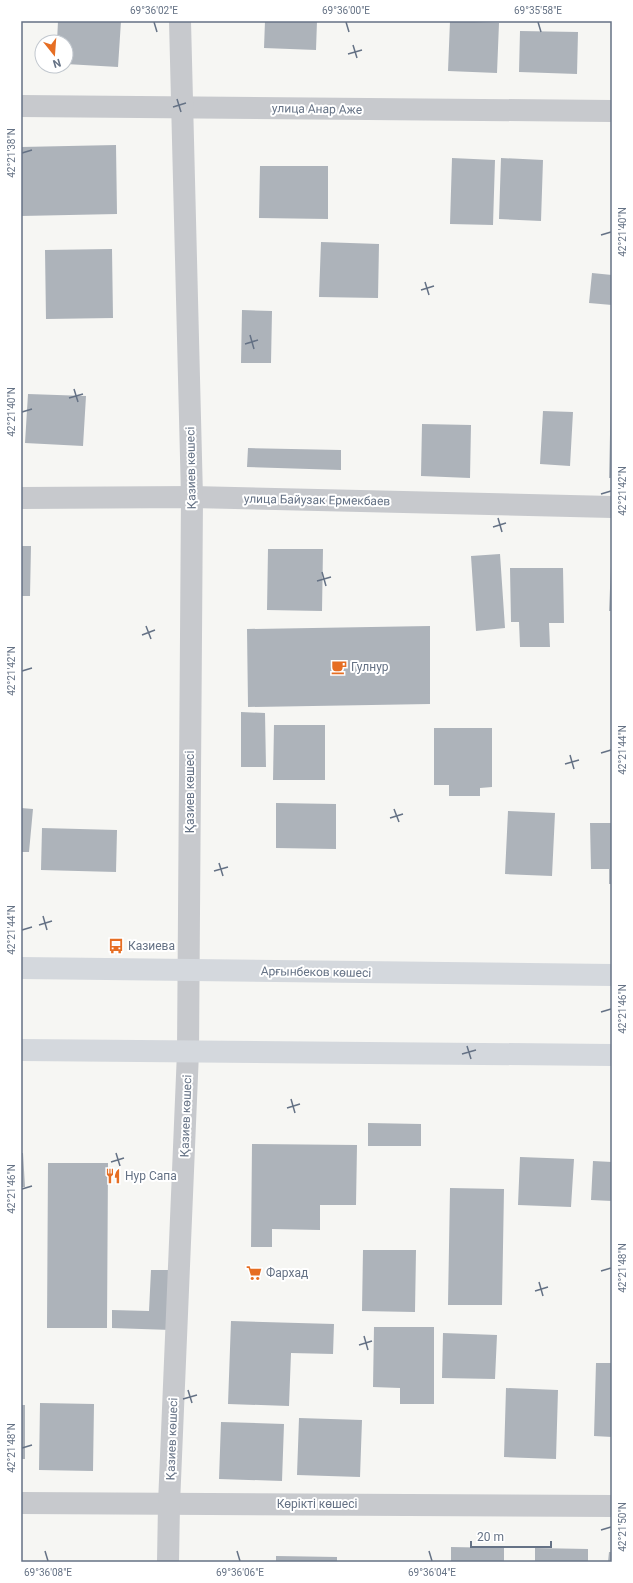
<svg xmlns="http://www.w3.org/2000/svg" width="633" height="1583" viewBox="0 0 633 1583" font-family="Roboto,sans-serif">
<rect width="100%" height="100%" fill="#f6f6f3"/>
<!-- building -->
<path fill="#adb3ba" d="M58,21H121L118,67L66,64V42H57Z
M265,21H317L316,50L264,48Z
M450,21L499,23L497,73L448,71Z
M520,31L578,32L577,74L519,72Z
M116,145L117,214L21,216V147Z
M452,158L495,160L493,225L450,224Z
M501,158L543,160L541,221L499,219Z
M260,166H328V219L259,218Z
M321,242L379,244L378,298L319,297Z
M112,249L113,318L46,319L45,250Z
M592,273L612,275V305L589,303Z
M242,310L272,311L271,363H241Z
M611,390H612V478H609Z
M28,394L86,396L83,446L25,443Z
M543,411L573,412L570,466L540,464Z
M422,424L471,425L470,478L421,476Z
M248,448L341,450V470L247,467Z
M21,546H31L30,596H21Z
M268,549H323L322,611L267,610Z
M500,554L505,628L476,631L471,556Z
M611,566H612V611H609Z
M510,568H563L564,623H549L550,647H520L519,622H511Z
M430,626V704L248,707L247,629Z
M241,712L265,713L266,767H241Z
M274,725H325V780H273Z
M434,728H492V787L480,788V796H449V785H434Z
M276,803L336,804V849L276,848Z
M21,808L33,809L29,852H21Z
M508,811L555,813L552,876L505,874Z
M590,823H612V884H609V869H591Z
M42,828L117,830L116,872L41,870Z
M368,1123L421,1124V1146H368Z
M252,1144L357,1145L356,1205H320V1230L272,1229V1247H251Z
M21,1153H23L25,1187H21Z
M520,1157L574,1159L571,1207L518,1205Z
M593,1161L612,1162V1201L591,1200Z
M48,1163H108L107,1328H47Z
M450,1188L504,1189L502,1305H448Z
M363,1250H416L415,1312L362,1311Z
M151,1270H172L171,1330L112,1328V1310L149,1311Z
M231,1321L334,1324L333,1354L291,1353L289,1406L228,1404Z
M374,1327H434V1404H400V1388L373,1387Z
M443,1333L497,1335L495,1379L442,1378Z
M596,1363H612V1437L594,1436Z
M506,1388L558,1390L556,1459L504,1457Z
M40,1403L94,1404L93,1471L39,1470Z
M21,1405H25V1459H21Z
M299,1418L362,1420L360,1477L297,1475Z
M221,1422L284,1424L282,1481L219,1479Z
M451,1547L504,1548V1562H451Z
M535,1548L588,1549V1562H535Z
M609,1552H612V1562H608Z
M276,1556L337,1557V1562H276Z"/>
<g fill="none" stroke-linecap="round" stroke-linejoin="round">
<!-- minor -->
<path stroke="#c7c9cd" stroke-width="22" d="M21,106L612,111
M21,498L192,497L612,507
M21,1503L612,1506"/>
<!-- tertiary -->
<path stroke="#c7c9cd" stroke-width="22" d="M168,1562L169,1504L188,1052L192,497L180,21"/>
<!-- primary -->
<path stroke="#d4d8dd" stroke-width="22" d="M21,968L612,975
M21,1050L612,1055"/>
</g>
<!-- ticks -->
<path fill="none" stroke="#657285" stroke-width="1.5" d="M154,22L157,32M346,22L349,32M538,22L541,32M353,45L357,58M348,54L362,50M177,99L181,112M173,107L186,103M22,153L32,150M601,235L611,232M425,282L429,295M421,290L434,286M250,335L254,349M245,344L258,340M74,389L78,402M69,398L83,394M22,412L32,409M601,494L611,491M498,518L502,532M493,527L506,523M322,572L326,586M317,581L331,577M146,626L151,639M142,635L155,630M22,671L32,668M601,753L611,750M570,755L574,769M565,764L579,760M394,809L399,822M390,818L403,814M219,863L223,876M214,871L228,867M43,916L47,930M39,925L52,921M22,930L32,927M601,1012L611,1009M467,1046L471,1059M462,1054L476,1050M291,1099L295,1113M287,1108L300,1104M116,1153L120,1166M111,1162L124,1158M22,1189L32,1186M601,1271L611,1268M539,1282L543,1296M535,1291L548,1287M364,1336L368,1350M359,1345L372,1341M188,1390L192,1403M183,1399L197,1395M22,1448L32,1445M601,1530L611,1527M45,1551L48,1561M237,1551L240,1561M429,1551L432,1561"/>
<!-- icons -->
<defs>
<symbol id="cafe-bare" viewBox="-9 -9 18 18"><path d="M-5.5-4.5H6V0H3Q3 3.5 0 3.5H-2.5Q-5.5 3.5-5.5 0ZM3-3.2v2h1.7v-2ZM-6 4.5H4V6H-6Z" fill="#e66e23" stroke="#fff" stroke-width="2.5" paint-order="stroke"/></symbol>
<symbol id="bus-bare" viewBox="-9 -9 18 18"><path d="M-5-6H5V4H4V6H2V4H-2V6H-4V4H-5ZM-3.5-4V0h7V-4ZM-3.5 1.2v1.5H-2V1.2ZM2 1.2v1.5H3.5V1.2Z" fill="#e66e23" stroke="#fff" stroke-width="2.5" paint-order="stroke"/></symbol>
<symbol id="restaurant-bare" viewBox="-9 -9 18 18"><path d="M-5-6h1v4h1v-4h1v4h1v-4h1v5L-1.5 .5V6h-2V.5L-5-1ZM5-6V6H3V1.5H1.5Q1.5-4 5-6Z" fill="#e66e23" stroke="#fff" stroke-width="2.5" paint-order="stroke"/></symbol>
<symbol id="supermarket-bare" viewBox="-9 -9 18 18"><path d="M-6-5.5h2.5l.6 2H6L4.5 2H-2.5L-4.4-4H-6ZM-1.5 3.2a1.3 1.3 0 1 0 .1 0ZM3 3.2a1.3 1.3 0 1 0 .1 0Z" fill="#e66e23" stroke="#fff" stroke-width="2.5" paint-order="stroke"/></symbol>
</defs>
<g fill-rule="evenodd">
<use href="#cafe-bare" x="328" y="656" width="22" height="22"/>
<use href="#bus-bare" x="105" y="935" width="22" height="22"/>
<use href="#restaurant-bare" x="102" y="1165" width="22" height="22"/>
<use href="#supermarket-bare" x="243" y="1262" width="22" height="22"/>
</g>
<g text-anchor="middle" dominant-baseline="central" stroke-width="4" stroke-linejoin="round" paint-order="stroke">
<!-- street labels -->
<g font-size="12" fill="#657285" stroke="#fff">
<text transform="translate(317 109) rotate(1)">улица Анар Аже</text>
<text transform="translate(191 468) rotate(-91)">Қазиев көшесі</text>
<text transform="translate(317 500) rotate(1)">улица Байузак Ермекбаев</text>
<text transform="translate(190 792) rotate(-90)">Қазиев көшесі</text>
<text transform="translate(316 972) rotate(1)">Арғынбеков көшесі</text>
<text transform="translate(186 1116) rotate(-88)">Қазиев көшесі</text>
<text transform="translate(172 1439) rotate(-88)">Қазиев көшесі</text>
<text x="317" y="1504">Көрікті көшесі</text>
</g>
<!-- poi labels -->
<g font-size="12" fill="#657285" stroke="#fff" text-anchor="start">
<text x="351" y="667">Гулнур</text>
<text x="128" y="946">Казиева</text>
<text x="125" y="1176">Нур Сапа</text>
<text x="266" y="1273">Фархад</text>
</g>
</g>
<!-- border -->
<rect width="633" height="1583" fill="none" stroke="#ffffff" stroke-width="44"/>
<!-- north arrow -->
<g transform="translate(54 54) rotate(163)"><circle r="19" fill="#ffffff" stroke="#c1c7ce"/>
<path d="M0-3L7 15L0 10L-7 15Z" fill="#e66e23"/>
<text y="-6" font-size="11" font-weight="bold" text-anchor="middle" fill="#657285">N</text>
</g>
<!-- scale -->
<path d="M471 1541v6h80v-6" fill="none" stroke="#657285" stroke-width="2"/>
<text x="477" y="1541" font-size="12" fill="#657285" stroke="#ffffff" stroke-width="3" paint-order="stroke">20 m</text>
<rect x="22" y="22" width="589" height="1539" fill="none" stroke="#657285" stroke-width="1.5"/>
<g font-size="10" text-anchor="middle" fill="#657285">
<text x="154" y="14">69°36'02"E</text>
<text x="346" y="14">69°36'00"E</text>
<text x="538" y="14">69°35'58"E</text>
<text transform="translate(11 153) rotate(-90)" y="4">42°21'38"N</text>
<text transform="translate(622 232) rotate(-90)" y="4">42°21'40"N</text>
<text transform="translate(11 412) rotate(-90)" y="4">42°21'40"N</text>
<text transform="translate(622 491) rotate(-90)" y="4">42°21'42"N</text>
<text transform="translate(11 671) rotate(-90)" y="4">42°21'42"N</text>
<text transform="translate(622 750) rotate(-90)" y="4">42°21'44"N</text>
<text transform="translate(11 930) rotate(-90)" y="4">42°21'44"N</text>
<text transform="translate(622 1009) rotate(-90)" y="4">42°21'46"N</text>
<text transform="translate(11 1189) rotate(-90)" y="4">42°21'46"N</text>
<text transform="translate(622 1268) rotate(-90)" y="4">42°21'48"N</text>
<text transform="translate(11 1448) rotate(-90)" y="4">42°21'48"N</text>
<text transform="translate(622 1527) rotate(-90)" y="4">42°21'50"N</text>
<text x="48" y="1576">69°36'08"E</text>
<text x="240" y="1576">69°36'06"E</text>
<text x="432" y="1576">69°36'04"E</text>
</g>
</svg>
